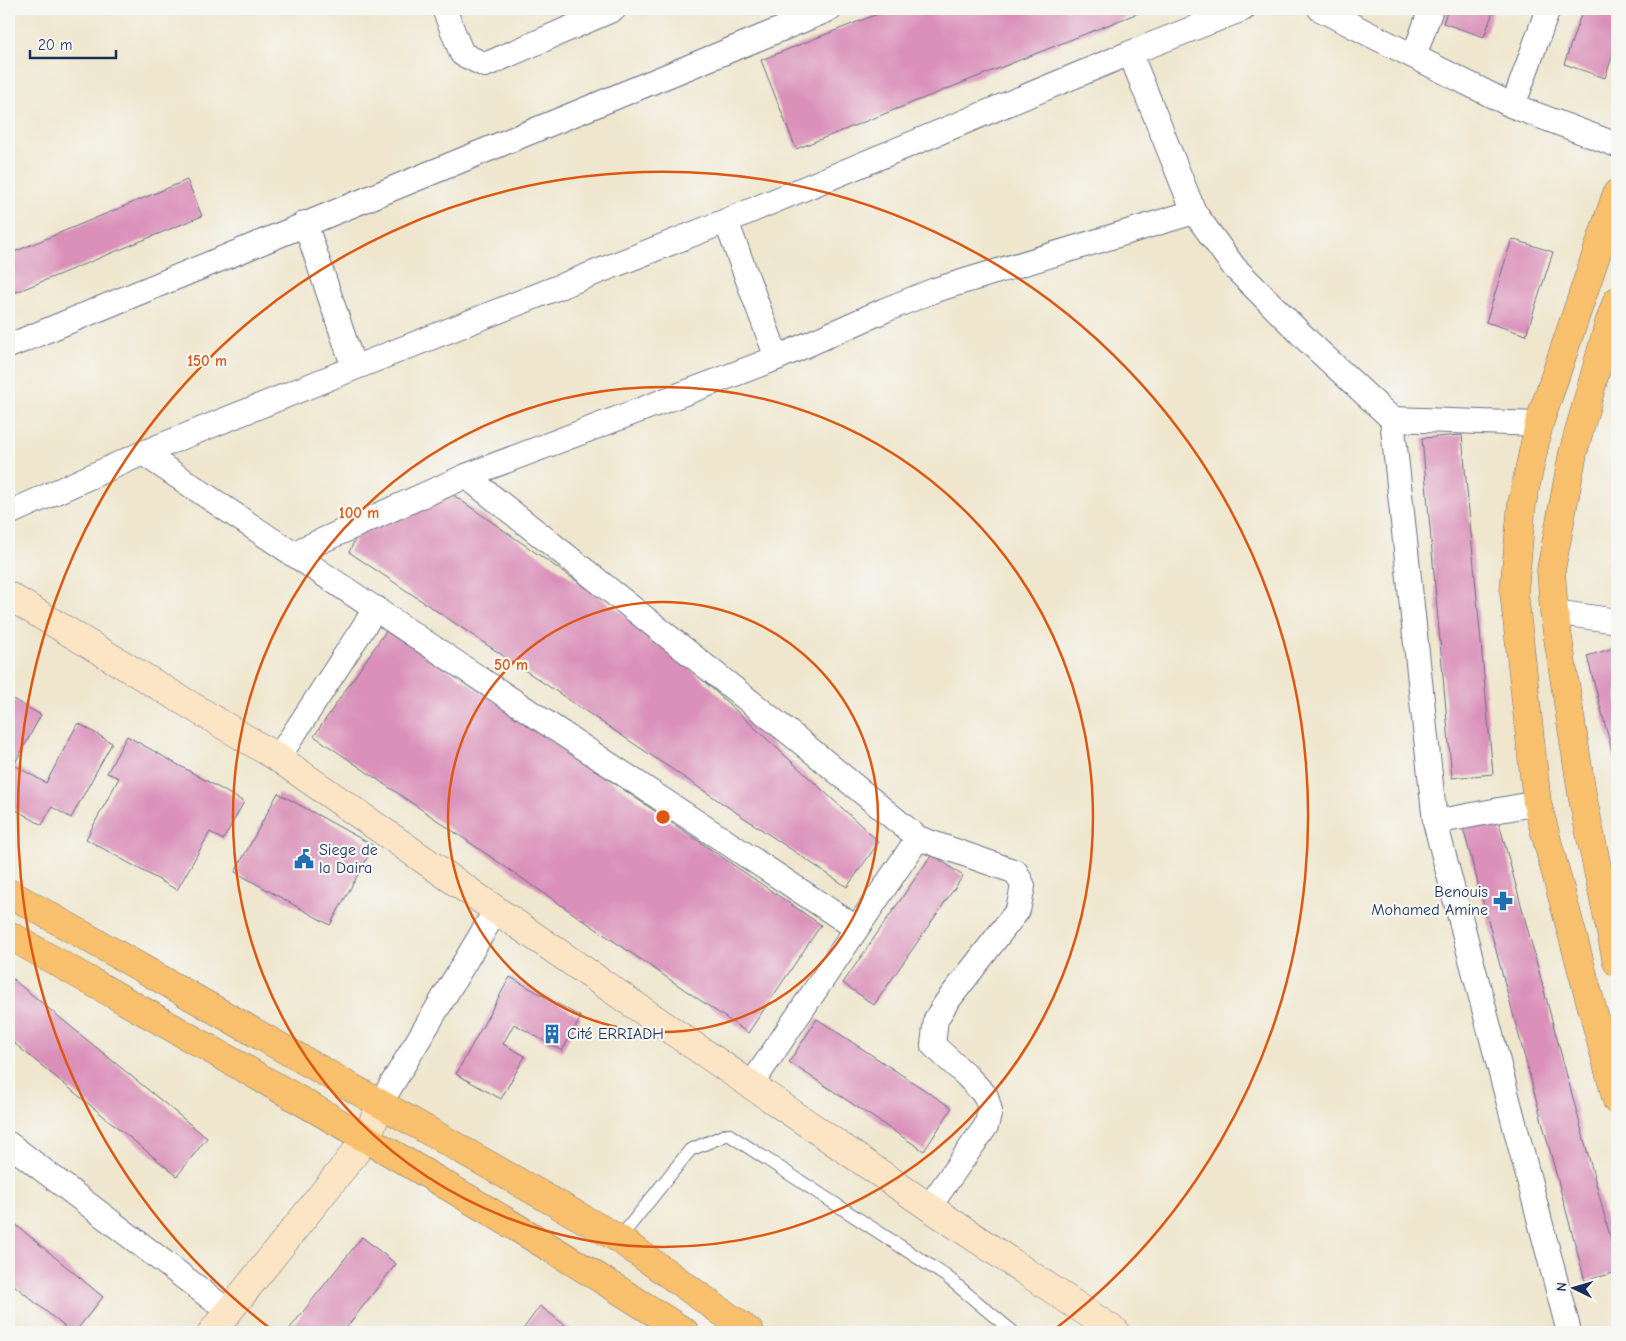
<svg xmlns="http://www.w3.org/2000/svg" width="1626" height="1341" viewBox="0 0 1626 1341" font-family="'Comic Neue',sans-serif">
<rect width="100%" height="100%" fill="#f6f6f2"/>
<filter id="ink" filterUnits="userSpaceOnUse"><feTurbulence type="fractalNoise" baseFrequency=".02" numOctaves="2"/><feDisplacementMap in="SourceGraphic" scale="10" xChannelSelector="R" yChannelSelector="G"/><feConvolveMatrix kernelMatrix="1 2 1 2 8 2 1 2 1" color-interpolation-filters="sRGB"/></filter>
<filter id="wash" filterUnits="userSpaceOnUse"><feTurbulence type="fractalNoise" baseFrequency=".0096" numOctaves="4" result="noise"/><feDisplacementMap in="SourceGraphic" scale="20" xChannelSelector="R" yChannelSelector="G"/><feGaussianBlur stdDeviation="1.12" result="paint"/><feColorMatrix in="noise" values="0 0 0 0 0 0 0 0 0 0 0 0 0 0 0 0 0 1.4 0 .05"/><feComposite in="paint" operator="in"/></filter>
<g filter="url(#wash)">
<rect width="100%" height="100%" fill="#efe6cd"/>
<g id="blocks">
<!-- building -->
<path fill="#da90b9" d="M890,9H1148L796,149L761,60Z
M1448,9H1494L1484,37L1443,23Z
M1583,9H1617V42L1605,78L1564,64Z
M187,180L202,216L9,295V254Z
M1512,239L1553,252L1526,335L1486,322Z
M1462,435L1493,774L1452,778L1422,438Z
M449,492L655,636L879,842L847,887L349,552L360,530Z
M388,628L821,925L748,1033L314,736Z
M1617,647V770L1587,656Z
M9,697L41,715L14,765L46,783L78,723L112,743L71,818L52,807L42,825L9,806Z
M127,736L244,802L223,840L210,832L177,890L86,839L119,778L107,773Z
M278,793L374,846L330,925L235,872Z
M1498,819L1617,1262V1272L1585,1281L1463,828Z
M932,854L963,876L874,1005L843,983Z
M9,976L207,1138L177,1176L9,1039Z
M510,977L581,1017L562,1051L514,1024L503,1044L525,1056L501,1099L456,1074Z
M817,1019L952,1108L924,1151L789,1062Z
M9,1219L103,1297L75,1332H71L9,1281Z
M362,1237L396,1264L343,1332H287Z
M540,1306L574,1332H521Z"/>
</g>
</g>
<g filter="url(#ink)">
<use href="#blocks" fill-opacity="0" stroke="#656f85" stroke-width="1"/>
<g fill="none" stroke-linecap="round" stroke-linejoin="round">
<defs>
<path id="lane" d="M619,1239L690,1150L728,1134L946,1276L1013,1332"/>
<path id="street" d="M444,9L462,54L485,65L614,9
M1320,9L1375,37L1513,106L1617,145
M1130,53L1194,212L1234,267L1309,342L1392,419L1435,822L1569,1332
M1414,56L1431,9
M1513,106L1548,9
M305,223L354,368
M9,346L830,9
M777,358L885,310L935,290L1194,212
M1392,419L1539,424
M143,453C379,613 618,770 856,928
M466,476L801,742L918,838L1016,872L1023,886L1018,910L946,1003L936,1019L933,1045L966,1075L986,1096L990,1111L986,1126L929,1207
M9,513L143,453L354,368L726,221L1130,53L1243,9
M292,554L466,476L777,358L726,221
M1554,612L1617,621
M278,758L376,608
M1435,822L1537,803
M751,1085L918,838
M380,1104L496,910
M9,1144L228,1311"/>
<path id="secondary" d="M9,596L278,758L496,910L929,1207L1116,1332
M212,1332L367,1138L380,1104"/>
<path id="primary" d="M1617,193L1539,424L1522,503L1514,592L1537,803L1617,1101
M1617,301L1609,323L1573,453L1551,570L1554,612L1583,800L1617,962
M9,893L619,1239L750,1332
M9,935C236,1064 465,1191 685,1332"/>
</defs>
<!-- lane casing -->
<use href="#lane" stroke="#656f85" stroke-width="14"/>
<!-- street casing -->
<use href="#street" stroke="#656f85" stroke-width="26"/>
<!-- secondary casing -->
<use href="#secondary" stroke="#656f85" stroke-width="29"/>
<!-- primary casing -->
<use href="#primary" stroke="#656f85" stroke-width="29"/>
<!-- lane -->
<use href="#lane" stroke="#fff" stroke-width="12"/>
<!-- street -->
<use href="#street" stroke="#fff" stroke-width="24"/>
<!-- secondary -->
<use href="#secondary" stroke="#fce5c4" stroke-width="28"/>
<!-- primary -->
<use href="#primary" stroke="#f8bf6c" stroke-width="28"/>
</g>
</g>
<!-- distance rings -->
<g fill="none" stroke="#de5710" stroke-width="2.5">
<circle cx="663" cy="817" r="215"/>
<circle cx="663" cy="817" r="430"/>
<path d="M275 1332A645 645 0 1 1 1051 1332"/>
</g>
<!-- icons -->
<defs>
<symbol id="civic-bare" viewBox="-9 -9 18 18"><path d="M-.6-6.5H3V-4.5H.6V-3L4-1V1h2V6H-6V1h2V-1L-.6-3ZM-1.2 2.5V6h2.4V2.5Z" fill="#1f6fb2" stroke="#f6f6f2" stroke-width="2.5" paint-order="stroke"/></symbol>
<symbol id="pharmacy-bare" viewBox="-9 -9 18 18"><path d="M-2-6h4v4h4v4h-4v4h-4v-4h-4v-4h4Z" fill="#1f6fb2" stroke="#f6f6f2" stroke-width="2.5" paint-order="stroke"/></symbol>
<symbol id="building-bare" viewBox="-9 -9 18 18"><path d="M-4-6H4V6H1V3H-1V6H-4ZM-2.5-4.3h1.7v1.8h-1.7ZM.8-4.3h1.7v1.8H.8ZM-2.5-1h1.7V.8h-1.7ZM.8-1h1.7V.8H.8Z" fill="#1f6fb2" stroke="#f6f6f2" stroke-width="2.5" paint-order="stroke"/></symbol>
</defs>
<g fill-rule="evenodd">
<use href="#civic-bare" x="290" y="845" width="28" height="28"/>
<use href="#pharmacy-bare" x="1489" y="887" width="28" height="28"/>
<use href="#building-bare" x="538" y="1020" width="28" height="28"/>
</g>
<g text-anchor="middle" dominant-baseline="central" stroke-width="4.5" stroke-linejoin="round" paint-order="stroke">
<!-- poi labels -->
<g font-size="16" fill="#1b2f5e" stroke="#f6f6f2" text-anchor="start">
<text x="319" y="850">Siege de<tspan x="319" dy="18">la Daira</tspan></text>
<text x="1488" y="892" text-anchor="end">Benouis<tspan x="1488" dy="18">Mohamed Amine</tspan></text>
<text x="567" y="1034">Cité ERRIADH</text>
</g>
</g>
<circle cx="663" cy="817" r="8" fill="#de5710" stroke="#f6f6f2" stroke-width="2.5"/>
<g font-size="15" text-anchor="middle" font-weight="bold" fill="#de5710" stroke="#f6f6f2" stroke-width="4.5" stroke-linejoin="round" paint-order="stroke">
<text x="207" y="366">150 m</text>
<text x="359" y="518">100 m</text>
<text x="511" y="670">50 m</text>
</g>
<!-- margin -->
<rect width="1626" height="1341" fill="none" stroke="#f6f6f2" stroke-width="30"/>
<!-- north arrow -->
<g transform="translate(1574 1288) rotate(275)" stroke="#f6f6f2" stroke-width="4" paint-order="stroke">
<path d="M0-4L9 19L0 12L-9 19Z" fill="#1b2f5e"/>
<text y="-8" font-size="14" font-weight="bold" text-anchor="middle" fill="#1b2f5e">N</text>
</g>
<!-- scale -->
<path d="M30 50v8h86v-8" fill="none" stroke="#1b2f5e" stroke-width="2.5"/>
<text x="38" y="50" font-size="15" fill="#1b2f5e" stroke="#f6f6f2" stroke-width="4" paint-order="stroke">20 m</text>
</svg>
